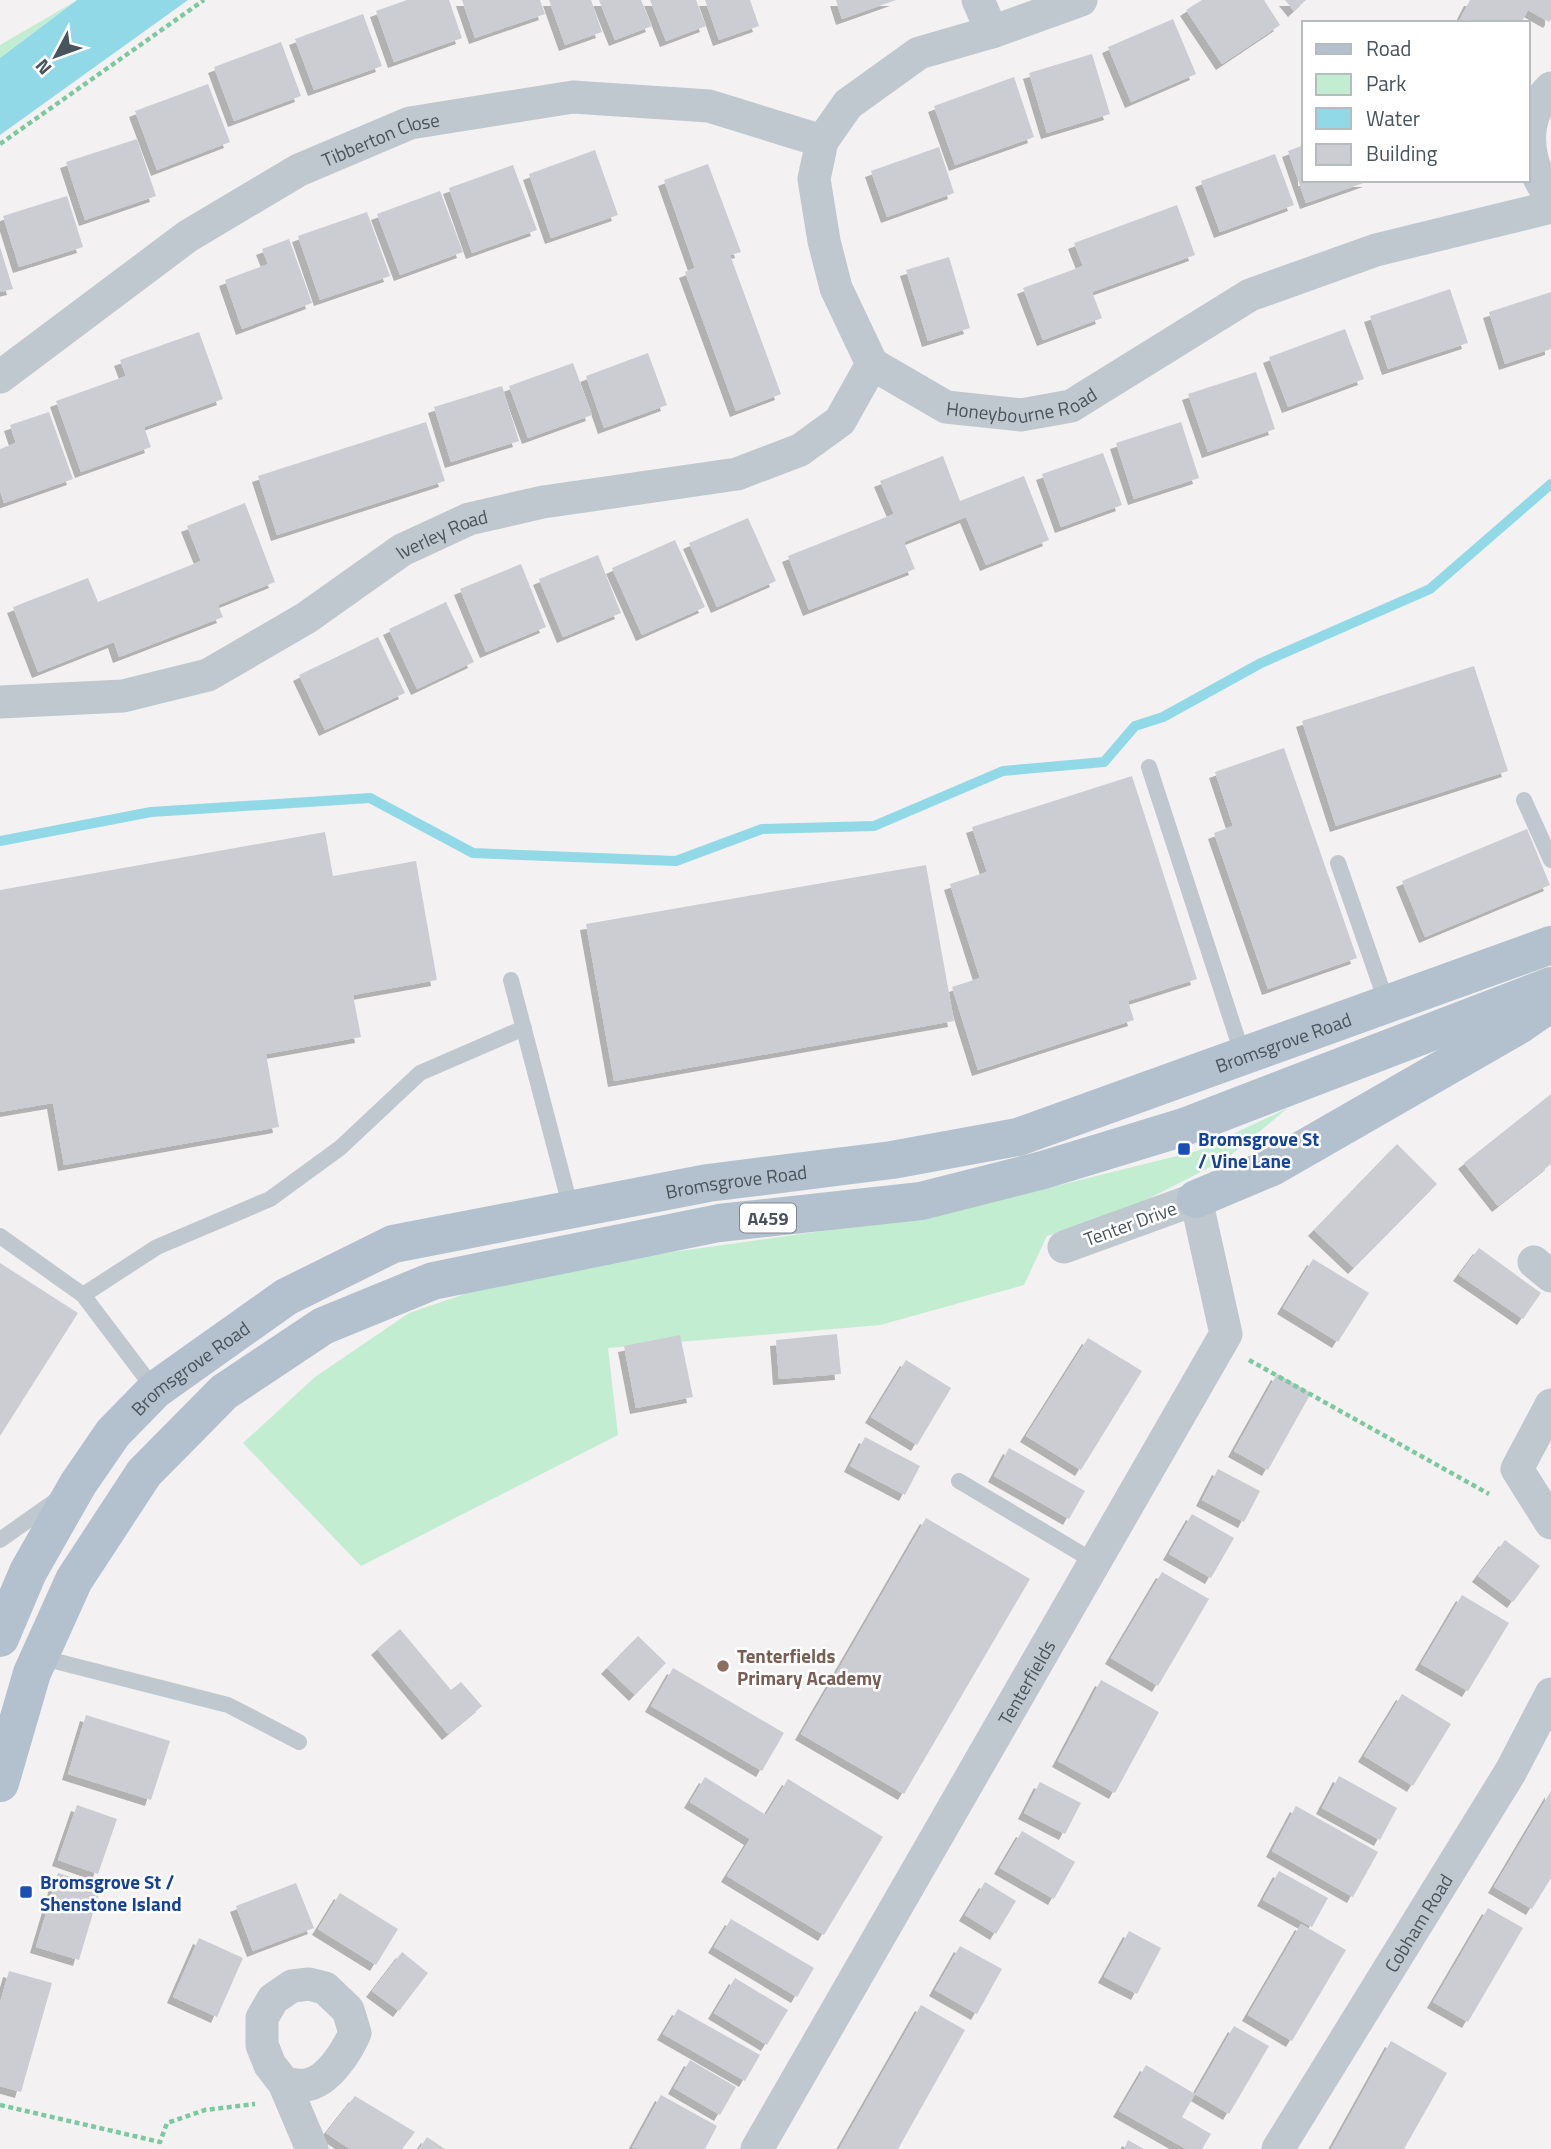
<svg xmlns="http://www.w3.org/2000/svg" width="1551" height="2149" viewBox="0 0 1551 2149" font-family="'Titillium Web',sans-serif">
<defs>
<filter id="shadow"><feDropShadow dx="-6" dy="6" stdDeviation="0" flood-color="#0004"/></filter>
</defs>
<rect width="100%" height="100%" fill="#f3f1f1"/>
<!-- green -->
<path fill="#c2edd1" d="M74,2L0,58V45Z
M1288,1108L1226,1159L1142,1202L1047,1236L1024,1285L880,1325L608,1348L618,1435L361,1566L243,1443L315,1377L409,1313L500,1282L608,1261L944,1214L1197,1151Z"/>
<!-- water -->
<path fill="#92d9e7" d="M77,0H188L0,135V58Z"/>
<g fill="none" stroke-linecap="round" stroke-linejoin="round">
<!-- stream -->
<path stroke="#92d9e7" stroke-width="10" d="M0,841L151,812L370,798L473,853L676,861L762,829L874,826L1003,771L1104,762L1135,726L1163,717L1261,663L1430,589L1551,484"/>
</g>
<!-- building -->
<path fill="#cbcdd3" filter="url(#shadow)" d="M407,0H449L462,38L394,62L376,11Z
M462,0H540L545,14L475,38Z
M549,0H591L602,32L565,45Z
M599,0H641L652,26L615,40Z
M650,0H696L706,26L666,41Z
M705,0H750L759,26L719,40Z
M836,0H896L842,19Z
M1202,0H1264L1280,25L1222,64L1186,10Z
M1285,0H1306L1294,11Z
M1470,0H1551V19L1549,22L1528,10L1521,23H1458Z
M363,14L382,66L314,90L295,39Z
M1173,19L1196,74L1131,102L1108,47Z
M281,42L301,96L234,121L214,67Z
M1092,54L1110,114L1047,133L1029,73Z
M1014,77L1034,137L955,165L934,106Z
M208,84L230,142L157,170L135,111Z
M137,139L156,196L85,220L66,162Z
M1304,145V180L1369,181L1306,203L1288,151Z
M939,147L954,193L887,217L871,171Z
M595,150L618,215L551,238L529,174Z
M1275,154L1294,205L1220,232L1201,181Z
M708,164L741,252L730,255L781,394L736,411L685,272L695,268L664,180Z
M513,165L537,230L472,253L449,188Z
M440,191L463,252L400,275L377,214Z
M67,196L83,247L19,267L3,216Z
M1177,205L1195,255L1092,292L1102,318L1043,340L1023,288L1083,266L1074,243Z
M367,212L390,276L320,300L298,236Z
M289,239L312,303L242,329L225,280L268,264L262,249Z
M0,247L13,289L0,292Z
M949,257L970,328L928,341L906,270Z
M1450,289L1468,343L1388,369L1370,316Z
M1551,292V349L1505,364L1489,312Z
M1345,329L1364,379L1288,407L1269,357Z
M199,332L223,399L144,427L151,447L81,472L56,401L126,376L120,360Z
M648,353L667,405L604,428L586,376Z
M573,363L592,415L528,438L509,386Z
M1256,372L1275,429L1208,452L1188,394Z
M502,386L519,441L451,462L434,407Z
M49,412L73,479L4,503L0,490V449L16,443L10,425Z
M426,422L445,481L277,535L258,476Z
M1181,422L1199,478L1134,499L1116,443Z
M1103,453L1122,505L1061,527L1042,474Z
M943,456L960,501L1024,476L1049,540L986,565L966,517L904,542L915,569L809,610L788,556L894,514L880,481Z
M245,503L275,582L218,605L223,617L119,657L114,642L38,672L13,607L88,578L98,602L201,561L187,526Z
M748,518L776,581L717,607L689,543Z
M675,540L705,607L642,635L612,568Z
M598,555L621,613L563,637L539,579Z
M521,564L546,627L486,652L460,589Z
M446,602L474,662L417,689L389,629Z
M378,637L405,693L325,730L299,675Z
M1474,666L1508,771L1336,826L1302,721Z
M1284,748L1357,958L1268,989L1214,833L1233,826L1215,772Z
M1132,776L1197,979L1128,1001L1134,1020L978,1070L952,987L980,978L950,884L987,872L972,827Z
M1527,829L1550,885L1425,937L1402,881Z
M325,832L333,876L416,861L437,980L353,995L361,1037L266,1054L279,1127L64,1165L53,1103L0,1112V890Z
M926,865L954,1021L614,1081L586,924Z
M1551,1094V1164L1498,1206L1464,1163Z
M1397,1144L1437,1184L1354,1268L1314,1230Z
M1479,1248L1541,1293L1523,1319L1459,1275Z
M1313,1259L1369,1293L1338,1342L1283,1308Z
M0,1263L78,1313L0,1436Z
M837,1334L841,1374L779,1379L776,1340Z
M680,1335L693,1397L636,1408L624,1346Z
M1088,1338L1142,1371L1081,1470L1026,1436Z
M906,1360L951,1388L917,1445L871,1417Z
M1277,1374L1311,1393L1268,1470L1234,1451Z
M865,1437L920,1466L905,1495L850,1466Z
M1009,1448L1085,1491L1069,1519L994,1476Z
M1218,1469L1260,1491L1244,1522L1202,1500Z
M1192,1514L1234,1538L1211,1578L1169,1554Z
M926,1518L1030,1579L904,1794L801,1734Z
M1505,1540L1540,1566L1513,1602L1478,1576Z
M1162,1572L1209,1599L1158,1686L1111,1658Z
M1462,1595L1509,1623L1468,1691L1421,1664Z
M400,1629L451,1690L461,1682L482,1706L448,1734L377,1649Z
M638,1636L666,1663L635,1695L607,1668Z
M673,1668L784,1733L762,1771L651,1706Z
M1101,1680L1159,1712L1115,1793L1058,1761Z
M1402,1694L1451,1724L1413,1786L1364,1756Z
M86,1715L170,1741L151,1800L68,1774Z
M1339,1776L1397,1808L1380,1840L1322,1808Z
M705,1777L766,1815L788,1779L883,1837L824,1935L727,1876L750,1839L690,1802Z
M1040,1782L1081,1803L1065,1834L1024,1813Z
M1551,1791V1878L1532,1909L1494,1887Z
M77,1805L117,1819L98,1874L58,1860Z
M1296,1806L1378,1852L1353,1897L1272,1851Z
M1022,1831L1075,1862L1054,1899L1000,1868Z
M1279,1871L1328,1898L1312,1927L1263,1900Z
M58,1873L101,1886L79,1960L36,1947Z
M985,1882L1016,1901L996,1934L965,1915Z
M296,1883L314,1928L253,1951L236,1906Z
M340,1893L398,1929L376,1965L318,1929Z
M1488,1908L1523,1928L1468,2022L1433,2002Z
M731,1919L814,1968L797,1997L714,1947Z
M1301,1924L1346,1950L1292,2041L1248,2015Z
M1129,1931L1161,1948L1137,1994L1104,1977Z
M199,1938L243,1958L217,2017L173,1997Z
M960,1946L1002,1969L977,2014L935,1990Z
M402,1952L428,1973L399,2011L372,1991Z
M9,1971L52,1983L21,2092L0,2086V2003Z
M735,1978L788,2010L767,2045L714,2013Z
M921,2005L965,2030L898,2149H839Z
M678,2009L760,2055L745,2081L663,2034Z
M1234,2026L1269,2046L1229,2114L1195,2094Z
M1391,2041L1447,2073L1404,2149H1331Z
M690,2060L736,2087L720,2115L674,2088Z
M1146,2065L1195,2094L1182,2117L1211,2134L1202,2149H1186L1119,2111Z
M661,2095L717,2126L705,2149L632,2148Z
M355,2096L415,2132L402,2149H350L326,2133Z
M427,2137L445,2149H419Z
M1128,2140L1144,2149H1124Z"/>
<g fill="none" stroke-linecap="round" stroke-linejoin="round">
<!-- path -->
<path stroke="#7cc9a0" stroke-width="4.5" stroke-dasharray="5 3.5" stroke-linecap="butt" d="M0,144L204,0
M1249,1360L1489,1494
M0,2105L160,2142L167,2123L205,2110L255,2104"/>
<!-- lane -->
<path stroke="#bfc8ce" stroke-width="16" d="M1149,767L1243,1056
M1524,800L1551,860
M1338,863L1387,1004
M511,980L571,1209
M0,1236L83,1295L155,1390
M83,1295L157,1247L270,1199L340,1148L420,1073L524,1028
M959,1481L1095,1562
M0,1540L58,1499
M39,1657L228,1705L299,1742"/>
<!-- street -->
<g stroke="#bfc8ce" stroke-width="33">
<path d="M978,0L992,32"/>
<path id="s1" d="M1081,0L992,32L919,53L848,104L822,141L814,179L824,241L836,288L872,364L946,407L1021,415L1071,406L1250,295L1376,250L1551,207"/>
<path d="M1551,88C1519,120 1526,164 1551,197"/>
<path id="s2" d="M0,377L188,236L299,170L410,123L573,97L709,106L822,141"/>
<path id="s3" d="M0,702L123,696L208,675L306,618L402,550L469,519L543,502L737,474L800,450L840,421L872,364"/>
<path d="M1534,1262L1551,1276"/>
<path d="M1551,1405L1517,1469L1551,1523"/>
<path d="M284,2083C290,2084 299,2086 306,2085C328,2082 347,2051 355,2033L348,2010L325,1988L309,1984L292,1986L273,1999L262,2018V2045L270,2065L284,2083L312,2149"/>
<path id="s4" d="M757,2149L1226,1334L1196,1199L1064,1247"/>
<path id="s5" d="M1278,2149L1511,1771L1551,1694"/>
</g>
<!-- primary -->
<g stroke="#b2c1cd" stroke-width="38">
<path d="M1196,1199L1272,1167L1519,1025L1551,1003"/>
<path id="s6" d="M0,1638L28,1572L78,1484L113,1433L155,1390L286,1297L393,1244L708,1183L892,1160L1018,1137L1551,945"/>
<path d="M0,1783L32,1673L74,1580L144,1473L224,1392L323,1326L433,1281L719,1223L921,1201L1043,1170L1184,1127L1551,986"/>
</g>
</g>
<!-- markers -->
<g fill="#1a4fb4" stroke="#fff" stroke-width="2.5">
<rect x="1177" y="1142" width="14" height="14" rx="3.5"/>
<rect x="19" y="1885" width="14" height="14" rx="3.5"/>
</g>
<circle fill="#8d6e63" stroke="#fff" stroke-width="2.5" cx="723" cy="1666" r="7"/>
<g text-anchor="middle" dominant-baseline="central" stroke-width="5" stroke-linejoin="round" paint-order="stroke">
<!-- shield labels -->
<rect fill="#fff" stroke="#80878e" stroke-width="2" x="740" y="1203.5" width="56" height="29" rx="5"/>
<g font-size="18" font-weight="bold" fill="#49545d">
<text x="768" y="1218">A459</text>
</g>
<!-- street labels -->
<g font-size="19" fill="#49545d" stroke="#fff">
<text stroke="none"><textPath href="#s2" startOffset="452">Tibberton Close</textPath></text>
<text stroke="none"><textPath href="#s1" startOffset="700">Honeybourne Road</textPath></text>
<text stroke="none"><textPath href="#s3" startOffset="485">Iverley Road</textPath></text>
<text stroke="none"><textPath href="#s6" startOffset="1491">Bromsgrove Road</textPath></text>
<text stroke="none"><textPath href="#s6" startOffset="924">Bromsgrove Road</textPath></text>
<text transform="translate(1130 1223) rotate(-20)">Tenter Drive</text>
<text stroke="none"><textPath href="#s6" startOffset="336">Bromsgrove Road</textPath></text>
<text stroke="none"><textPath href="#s4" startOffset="539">Tenterfields</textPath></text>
<text stroke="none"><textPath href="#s5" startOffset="266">Cobham Road</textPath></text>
</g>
<!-- transit labels -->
<g font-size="19" font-weight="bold" fill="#164399" stroke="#fff" text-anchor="start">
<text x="1198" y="1138">Bromsgrove St<tspan x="1198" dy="22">/ Vine Lane</tspan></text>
<text x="40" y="1881">Bromsgrove St /<tspan x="40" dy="22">Shenstone Island</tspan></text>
</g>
<!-- education labels -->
<g font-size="19" font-weight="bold" fill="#785e54" stroke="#fff" text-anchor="start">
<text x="737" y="1655">Tenterfields<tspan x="737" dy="22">Primary Academy</tspan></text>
</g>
</g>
<!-- legend -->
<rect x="1302" y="21" width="228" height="161" fill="#ffffff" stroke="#b6bbbe" stroke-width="2"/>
<rect x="1316" y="44" width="35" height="10" fill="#b2c1cd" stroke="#b6bbbe" stroke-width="2"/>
<text x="1366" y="56" font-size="21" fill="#49545d">Road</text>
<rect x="1316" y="74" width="35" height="21" fill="#c2edd1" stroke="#b6bbbe" stroke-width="2"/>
<text x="1366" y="91" font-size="21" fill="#49545d">Park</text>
<rect x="1316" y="108" width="35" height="21" fill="#92d9e7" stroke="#b6bbbe" stroke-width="2"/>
<text x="1366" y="126" font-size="21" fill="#49545d">Water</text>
<rect x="1316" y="144" width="35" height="21" fill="#cbcdd3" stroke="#b6bbbe" stroke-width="2"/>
<text x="1366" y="161" font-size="21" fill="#49545d">Building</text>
<!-- north arrow -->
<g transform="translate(56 56) rotate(229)" stroke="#ffffff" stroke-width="5" paint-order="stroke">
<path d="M0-5L12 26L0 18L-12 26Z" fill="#49545d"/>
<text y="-10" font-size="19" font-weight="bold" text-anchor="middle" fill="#49545d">N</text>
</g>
</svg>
